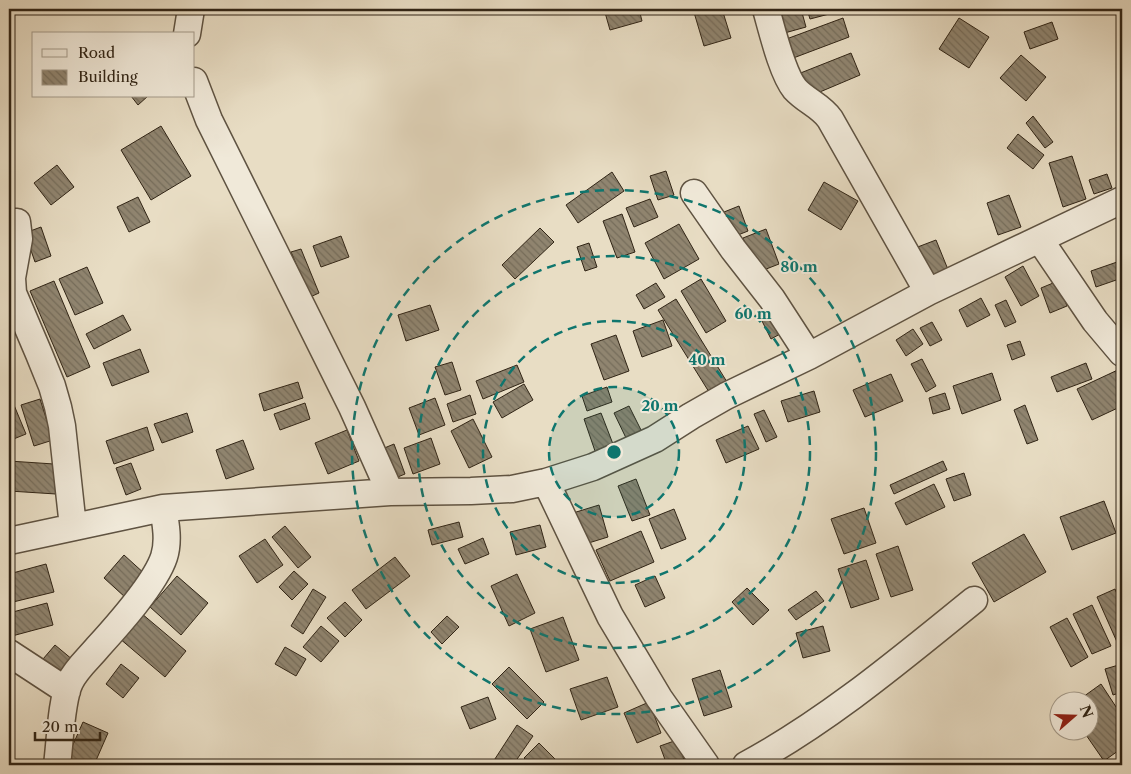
<svg xmlns="http://www.w3.org/2000/svg" width="1131" height="774" viewBox="0 0 1131 774" font-family="'Libre Caslon Text',serif">
<defs>
<pattern id="building-back-hatch" width="6" height="6" patternUnits="userSpaceOnUse" patternTransform="scale(1.25)"><rect width="6" height="6" fill="#908570"/><path d="M-1 5l2 2M0 0l6 6M5-1l2 2" fill="none" stroke="#766d5b"/></pattern>
</defs>
<rect width="100%" height="100%" fill="#e8ddc4"/>
<filter id="stains"><feTurbulence type="fractalNoise" baseFrequency=".004" numOctaves="4"/><feColorMatrix values="0 0 0 0 .2 0 0 0 0 .09 0 0 0 0 .02 0 0 0 .5 -.17"/></filter>
<radialGradient id="worn" r=".72"><stop offset=".6" stop-color="#630" stop-opacity="0"/><stop offset="1" stop-color="#630" stop-opacity=".3"/></radialGradient>
<!-- building -->
<path fill="url(#building-back-hatch)" stroke="#312516" d="M604,9H639L642,21L610,30Z
M693,9H722L731,38L704,46Z
M774,9H801L806,27L781,34Z
M807,9H832L833,13L810,19Z
M843,18L849,37L788,60L781,41Z
M959,18L989,37L969,68L939,49Z
M1052,22L1058,39L1030,49L1024,32Z
M851,53L860,75L808,97L798,74Z
M1021,55L1046,77L1026,101L1000,78Z
M131,96H148L138,105Z
M1033,116L1053,142L1045,148L1026,123Z
M161,126L191,176L151,200L121,150Z
M1018,134L1044,155L1033,169L1007,148Z
M1072,156L1086,199L1063,207L1049,163Z
M57,165L74,187L51,205L34,183Z
M666,171L674,195L658,200L650,176Z
M612,172L624,191L578,223L566,205Z
M1107,174L1112,188L1094,194L1089,180Z
M824,182L858,201L841,230L808,210Z
M1009,195L1021,227L998,235L987,203Z
M138,197L150,222L129,232L117,207Z
M650,199L658,217L634,227L626,208Z
M739,206L748,231L733,237L724,212Z
M622,214L635,252L617,258L603,221Z
M679,224L699,259L664,279L645,243Z
M41,227L51,256L35,262L25,233Z
M540,228L554,242L515,279L502,265Z
M766,229L779,264L756,273L743,238Z
M341,236L349,257L321,267L313,246Z
M936,240L949,272L928,280L915,248Z
M589,243L597,267L585,271L577,247Z
M301,249L319,293L310,297L291,252Z
M1120,261L1122,268V278L1096,287L1091,271Z
M1023,266L1039,296L1021,306L1005,277Z
M87,267L103,303L75,315L59,279Z
M701,279L726,321L706,333L681,291Z
M54,281L90,367L67,377L30,291Z
M1058,281L1067,306L1050,313L1041,288Z
M656,283L665,297L644,309L636,295Z
M981,298L990,315L967,327L959,310Z
M676,299L727,382L709,392L658,310Z
M1006,300L1016,322L1005,327L995,305Z
M430,305L439,330L406,341L398,315Z
M768,308L780,334L771,339L758,313Z
M123,315L131,330L94,349L86,334Z
M663,320L672,346L642,357L633,331Z
M932,322L942,340L930,346L920,328Z
M913,329L923,344L906,356L896,340Z
M616,335L629,371L604,380L591,344Z
M1020,341L1025,355L1012,360L1007,345Z
M140,349L149,372L112,386L103,363Z
M922,359L936,386L926,392L911,364Z
M452,362L461,390L445,395L435,367Z
M1086,363L1092,379L1057,392L1051,377Z
M517,365L524,382L483,399L476,381Z
M1122,368V406L1092,420L1077,389Z
M992,373L1001,400L962,414L953,386Z
M891,374L903,401L865,417L853,390Z
M298,382L303,398L264,411L259,394Z
M524,384L533,400L502,418L493,402Z
M607,387L612,402L587,411L582,396Z
M814,391L820,412L788,422L781,401Z
M9,393L26,434L11,440L9,435Z
M945,393L950,409L933,414L929,398Z
M470,395L476,414L453,422L447,404Z
M435,398L445,425L419,435L409,408Z
M40,399L53,440L34,446L21,405Z
M305,403L310,419L280,430L274,414Z
M1025,405L1038,440L1027,444L1014,410Z
M629,406L642,432L627,440L614,413Z
M764,410L777,437L766,442L754,414Z
M187,413L193,432L162,443L154,424Z
M601,413L613,444L595,451L584,419Z
M473,419L492,457L469,468L451,431Z
M748,426L759,449L726,463L716,440Z
M147,427L154,450L114,464L106,441Z
M347,430L359,461L328,474L315,443Z
M431,438L440,464L413,474L404,448Z
M243,440L254,469L226,479L216,450Z
M394,444L405,474L393,479L382,449Z
M9,461L54,464L56,494L9,491Z
M943,461L947,470L894,494L890,485Z
M131,463L141,489L126,495L116,468Z
M964,473L971,495L954,501L946,479Z
M636,479L650,515L632,521L618,486Z
M934,484L945,507L906,525L895,503Z
M1104,501L1116,533L1072,550L1060,517Z
M599,505L608,537L582,545L573,513Z
M864,508L876,543L844,554L831,519Z
M674,509L686,539L661,549L649,519Z
M459,522L463,537L432,545L428,530Z
M540,525L546,547L516,555L510,532Z
M285,526L311,557L298,568L272,537Z
M641,531L654,562L610,581L596,550Z
M1024,534L1046,572L994,602L972,563Z
M483,538L489,554L465,564L458,549Z
M265,539L283,565L257,583L239,556Z
M898,546L913,590L891,597L876,554Z
M124,555L146,575L126,598L104,578Z
M395,557L410,576L366,609L352,590Z
M866,560L879,599L851,608L838,569Z
M46,564L54,592L9,603V574Z
M294,571L308,584L292,600L279,587Z
M517,574L535,613L509,626L491,586Z
M177,576L208,603L181,635L150,607Z
M655,576L665,598L645,607L635,585Z
M747,588L769,610L753,625L732,602Z
M313,589L326,597L303,634L291,626Z
M1115,589L1122,606V640L1117,642L1097,597Z
M816,591L824,601L796,620L788,610Z
M345,602L362,620L345,637L327,618Z
M47,603L53,625L12,636L9,623V613Z
M1092,605L1111,646L1092,654L1073,614Z
M141,613L186,651L165,677L119,638Z
M447,616L459,627L442,644L431,632Z
M563,617L579,660L546,672L530,629Z
M1067,618L1088,657L1071,667L1050,627Z
M321,626L339,641L321,662L303,647Z
M823,626L830,651L803,658L796,633Z
M55,645L73,660L55,682L37,666Z
M285,647L306,659L296,676L275,664Z
M121,664L139,678L123,698L106,684Z
M1122,664V692L1113,695L1105,669Z
M509,667L544,702L527,719L492,684Z
M720,670L732,707L704,716L692,679Z
M607,677L618,707L581,720L570,689Z
M1101,684L1122,716V748L1104,761L1084,732H1088V702H1076Z
M488,697L496,719L470,729L461,707Z
M649,702L661,733L637,743L624,713Z
M83,722L108,733L94,765H64Z
M517,725L533,736L513,765H491Z
M677,740L686,765H667L660,746Z
M539,743L561,765H531L524,758Z
M638,760L641,765H624Z"/>
<g fill="none" stroke-linecap="round" stroke-linejoin="round">
<defs>
<path id="minor" d="M766,9C772,30 782,73 795,89C806,101 821,106 830,119L928,292
M187,34L191,9
M194,81L209,120L352,407L390,492
M694,193L733,249L772,299L809,356
M17,222L19,239L12,278L13,293L39,354L52,386L58,407L62,426L73,527
M1040,240L1095,321L1122,353
M546,482L610,616L659,698L706,765
M9,541L163,508L390,492L471,491L512,489L546,482L593,467L655,439L691,416L726,396L809,356L928,292L1122,200
M9,653L67,691
M57,765C60,744 61,700 70,682C76,669 89,658 98,647C118,625 155,584 164,557C169,542 166,524 163,508
M746,765C829,720 901,659 974,600"/>
</defs>
<!-- minor casing -->
<use href="#minor" stroke="#5f5342" stroke-width="29"/>
<!-- minor -->
<use href="#minor" stroke="#f0e9d9" stroke-width="26"/>
</g>
<!-- distance rings -->
<circle cx="614" cy="452" r="65" fill="#0f766e" fill-opacity=".12"/>
<g fill="none" stroke="#0f766e" stroke-width="2.5" stroke-dasharray="9 6">
<circle cx="614" cy="452" r="65"/>
<circle cx="614" cy="452" r="131"/>
<circle cx="614" cy="452" r="196"/>
<circle cx="614" cy="452" r="262"/>
</g>
<circle cx="614" cy="452" r="8" fill="#0f766e" stroke="#f0e9d9" stroke-width="2.5"/>
<g font-size="15" text-anchor="middle" font-weight="bold" fill="#0f766e" stroke="#f0e9d9" stroke-width="4" stroke-linejoin="round" paint-order="stroke">
<text x="799" y="272">80 m</text>
<text x="753" y="319">60 m</text>
<text x="707" y="365">40 m</text>
<text x="660" y="411">20 m</text>
</g>
<!-- margin -->
<rect width="1131" height="774" fill="none" stroke="#e8ddc4" stroke-width="30"/>
<rect x="10" y="10" width="1111" height="754" fill="none" stroke="#312516" stroke-width="2.5"/>
<rect x="15" y="15" width="1101" height="744" fill="none" stroke="#312516"/>
<!-- legend -->
<rect x="32" y="32" width="162" height="65" fill="#f0e9d9" stroke="#a49b8b"/>
<rect x="42" y="49" width="25" height="8" fill="#f0e9d9" stroke="#a49b8b"/>
<text x="78" y="58" font-size="15" fill="#312516">Road</text>
<rect x="42" y="70" width="25" height="15" fill="url(#building-back-hatch)" stroke="#a49b8b"/>
<text x="78" y="82" font-size="15" fill="#312516">Building</text>
<!-- north arrow -->
<g transform="translate(1074 716) rotate(70)"><circle r="24" fill="#f0e9d9" stroke="#a49b8b"/>
<path d="M0-4L9 19L0 12L-9 19Z" fill="#8f2418"/>
<text y="-8" font-size="14" font-weight="bold" text-anchor="middle" fill="#312516">N</text>
</g>
<!-- scale -->
<path d="M35 732v8h65v-8" fill="none" stroke="#312516" stroke-width="2.5"/>
<text x="42" y="732" font-size="15" fill="#312516" stroke="#f0e9d9" stroke-width="4" paint-order="stroke">20 m</text>
<rect width="100%" height="100%" filter="url(#stains)"/>
<rect width="100%" height="100%" fill="url(#worn)"/>
</svg>
